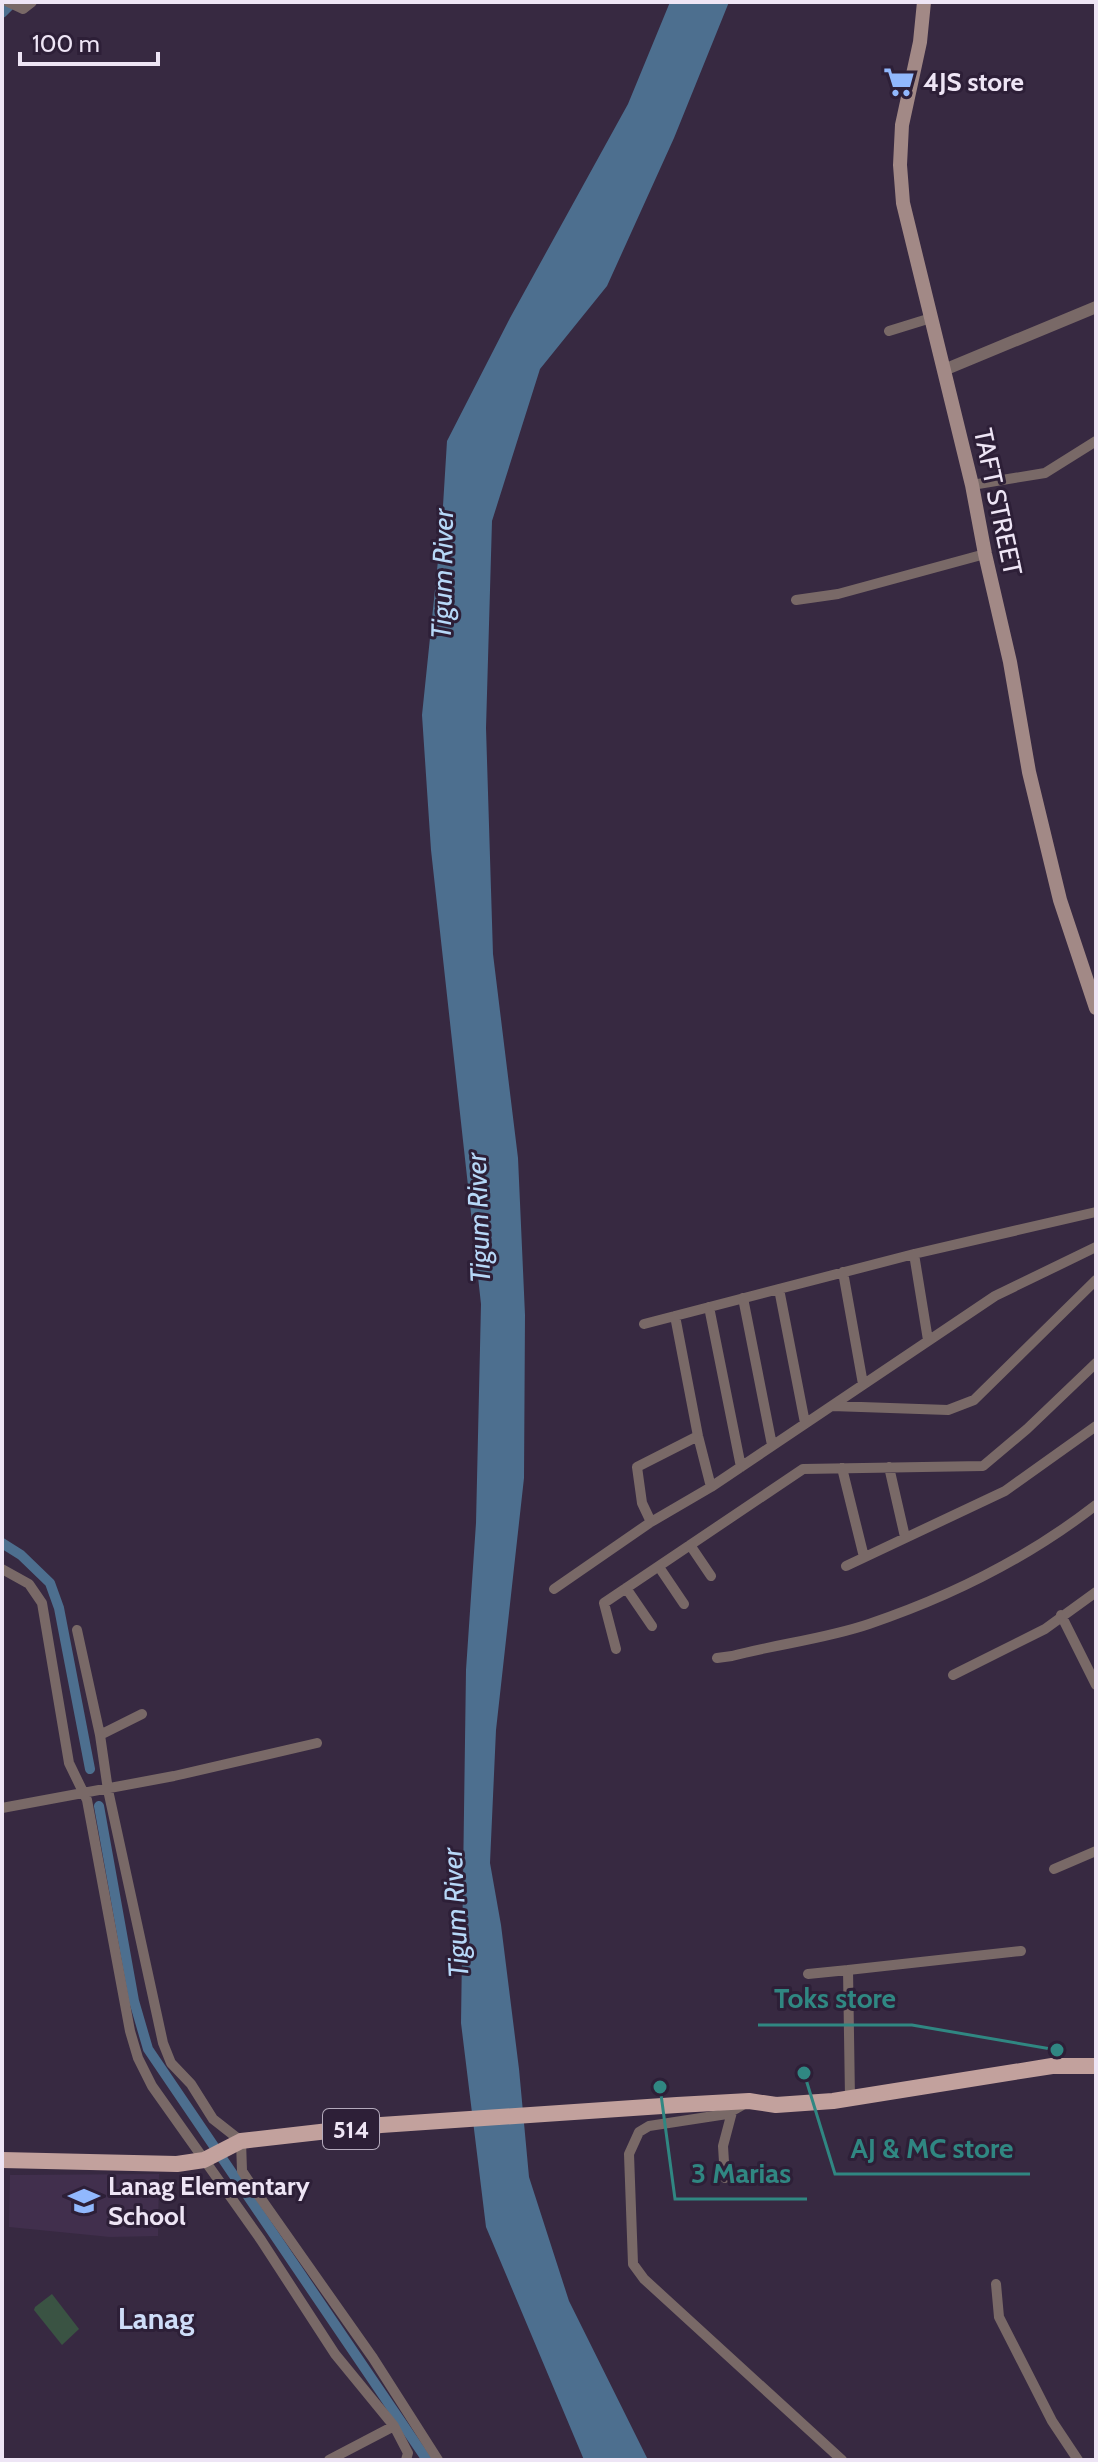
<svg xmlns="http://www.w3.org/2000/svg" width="1098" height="2462" viewBox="0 0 1098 2462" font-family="Cabin,sans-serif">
<rect width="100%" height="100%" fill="#372941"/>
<!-- built -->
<path fill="#412f4d" d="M159,2174L158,2236L110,2237L9,2227L10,2175Z"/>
<!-- green -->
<path fill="#3a5343" d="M52,2294L79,2329L62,2345L34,2310L35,2307Z"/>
<!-- water -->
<path fill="#4d6f8f" d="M670,2H729L674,138L607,286L540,369L492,521L486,728L493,954L518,1158L525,1315L524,1478L496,1730L490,1863L501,1925L519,2069L529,2177L569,2301L648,2460H584L486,2227L461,2023L466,1670L476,1523L481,1304L431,850L422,715L442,522L447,441L510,318L628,104Z"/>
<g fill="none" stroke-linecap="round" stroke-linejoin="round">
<!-- canal -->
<path stroke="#4d6f8f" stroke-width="10" d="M2,13L13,2
M2,1543L21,1555L50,1583L59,1608L90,1769
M99,1806L134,2001L148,2049L427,2460"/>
<!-- minor -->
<path stroke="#796967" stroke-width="10" d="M8,2L23,9L32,2
M889,331L931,318
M972,485L1045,473L1096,441
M796,600L838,594L985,554
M914,1254L928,1340
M843,1272L863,1384
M779,1289L805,1423
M743,1298L772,1445
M709,1307L741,1467
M675,1316L698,1436L711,1487
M644,1324L914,1254L1096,1212
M832,1406L948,1410L974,1400L1096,1280
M698,1436L637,1467L642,1503L651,1522L711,1487L995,1296L1096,1247
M889,1467L905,1537
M842,1468L864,1557
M690,1545L711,1576
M846,1566L1005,1491L1096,1426
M659,1567L684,1604
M2,1569L29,1584L42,1603L69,1763L87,1800L130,2031L138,2058L152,2086L261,2240L335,2354L394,2426L408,2453L406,2460
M626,1588L652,1626
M554,1589L651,1522
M1061,1615L1096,1685
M77,1630L100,1735L108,1790L163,2043L171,2063L191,2084L213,2119L241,2141L242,2171L252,2186L373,2358L438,2460
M616,1649L604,1603L803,1469L983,1466L1027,1429L1096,1363
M717,1658L732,1656C777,1644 825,1639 869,1624C949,1597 1029,1557 1096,1505
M953,1675L1045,1629L1096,1592
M100,1735L142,1714
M2,1808L174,1776L317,1743
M1054,1869L1096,1851
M848,1970L1021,1951
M808,1974L848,1970L850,2098
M748,2102L727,2114L649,2126L639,2132L629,2154L633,2264L644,2279L842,2460
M725,2178L723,2146L732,2112
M996,2284L999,2317L1052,2421L1078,2460
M329,2460L394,2426"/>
<!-- tertiary -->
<path stroke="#796967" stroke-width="12" d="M944,370L1096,307"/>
<!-- secondary -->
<path stroke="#a28986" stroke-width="14" d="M924,2L920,42L902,125L900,165L903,203L972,485L985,554L1010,662L1029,772L1060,900L1096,1008"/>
<!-- primary -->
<path stroke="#c2a19d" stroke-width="16" d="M2,2160L177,2164L204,2160L241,2141L381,2125L677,2105L749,2101L776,2105L833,2101L1052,2066H1096"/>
</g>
<!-- icons -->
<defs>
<symbol id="supermarket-bare" viewBox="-9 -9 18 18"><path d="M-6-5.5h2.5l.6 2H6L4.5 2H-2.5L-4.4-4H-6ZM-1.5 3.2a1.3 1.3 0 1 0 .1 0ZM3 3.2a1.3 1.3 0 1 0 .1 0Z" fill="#91b8fd" stroke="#2d1f37" stroke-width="2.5" paint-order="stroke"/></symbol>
<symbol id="school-bare" viewBox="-9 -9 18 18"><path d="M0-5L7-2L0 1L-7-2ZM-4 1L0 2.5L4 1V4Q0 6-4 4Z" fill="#91b8fd" stroke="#2d1f37" stroke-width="2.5" paint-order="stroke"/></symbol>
</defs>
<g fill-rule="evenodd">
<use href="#supermarket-bare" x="877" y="60" width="44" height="44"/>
<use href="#school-bare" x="62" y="2179" width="44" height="44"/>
</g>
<g text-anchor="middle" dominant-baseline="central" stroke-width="6" stroke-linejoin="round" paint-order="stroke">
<!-- shield labels -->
<rect fill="#2d1f37" stroke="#b4aabc" stroke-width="2" x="323" y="2109" width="56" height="40" rx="6"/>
<g font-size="24" font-weight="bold" fill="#eee5f5">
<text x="351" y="2129">514</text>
</g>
<!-- poi labels -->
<g font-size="26" font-weight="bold" fill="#eee5f5" stroke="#2d1f37" text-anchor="start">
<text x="923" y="82">4JS store</text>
<text x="108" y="2186">Lanag Elementary<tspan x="108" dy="30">School</tspan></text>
</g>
<!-- street labels -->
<g font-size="26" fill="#eee5f5" stroke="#2d1f37">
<text transform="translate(998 502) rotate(78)">TAFT STREET</text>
</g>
<!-- water labels -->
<g font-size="28" font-style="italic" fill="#b7d8f8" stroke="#2d1f37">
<text transform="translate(442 574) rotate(-89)">Tigum River</text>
<text transform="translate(478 1218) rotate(-92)">Tigum River</text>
<text transform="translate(455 1913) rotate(-93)">Tigum River</text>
</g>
<!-- quarter labels -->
<g font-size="30" font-weight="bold" fill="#ceddf8" stroke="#2d1f37">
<text x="156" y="2318">Lanag</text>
</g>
</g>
<!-- callouts -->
<path fill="none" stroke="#308782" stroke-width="3" d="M1057 2050L912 2025H758M804 2073L835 2174H1030M660 2087L675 2199H807"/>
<g fill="#308782" stroke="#2d1f37" stroke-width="3">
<circle cx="1057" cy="2050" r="8"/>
<circle cx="804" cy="2073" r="8"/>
<circle cx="660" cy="2087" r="8"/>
</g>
<g font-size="28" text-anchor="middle" font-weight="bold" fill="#308782" stroke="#2d1f37" stroke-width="6" stroke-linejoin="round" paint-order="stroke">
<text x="835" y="2008">Toks store</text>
<text x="932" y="2158">AJ &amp; MC store</text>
<text x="741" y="2183">3 Marias</text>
</g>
<!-- border -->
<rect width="1098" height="2462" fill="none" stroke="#eee5f5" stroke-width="8"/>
<!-- scale -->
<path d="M20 52v12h138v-12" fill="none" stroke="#eee5f5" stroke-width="4"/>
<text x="32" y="52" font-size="24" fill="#eee5f5" stroke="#2d1f37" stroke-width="6" paint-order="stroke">100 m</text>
</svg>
